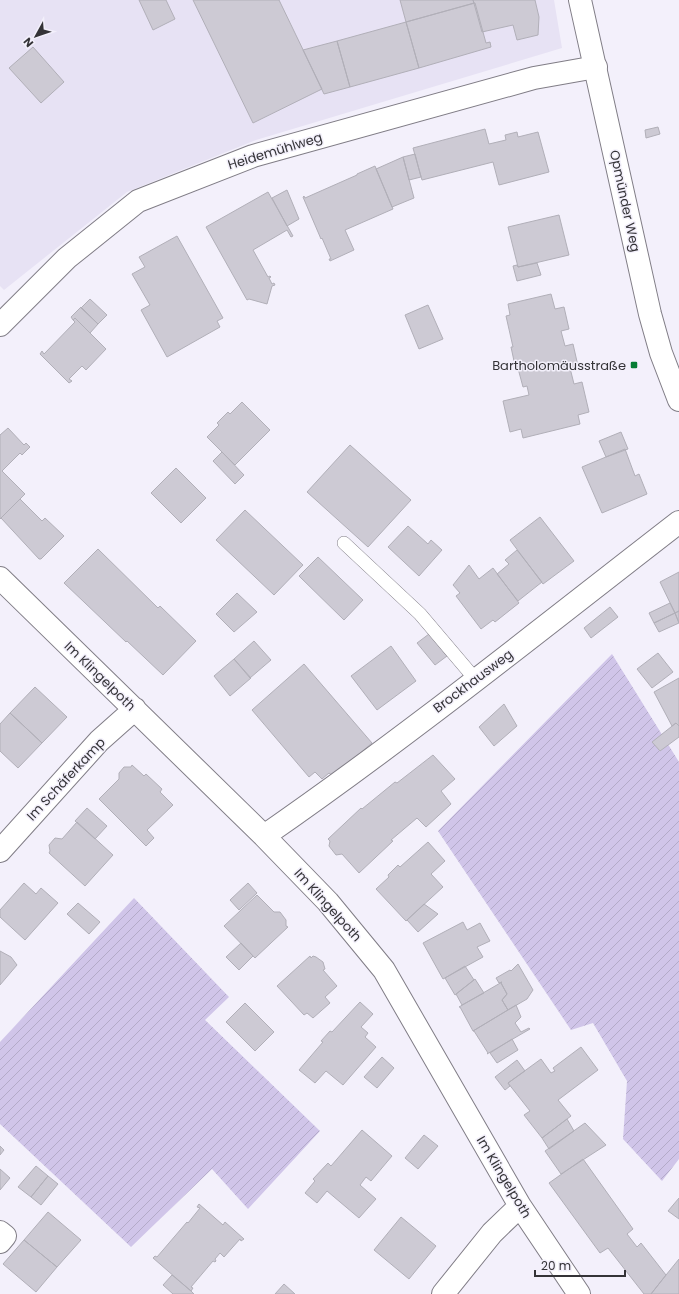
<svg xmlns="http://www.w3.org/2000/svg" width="679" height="1294" viewBox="0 0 679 1294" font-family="Poppins,sans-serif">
<defs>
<pattern id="garden-furrows" width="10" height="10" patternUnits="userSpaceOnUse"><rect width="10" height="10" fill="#d0c5e9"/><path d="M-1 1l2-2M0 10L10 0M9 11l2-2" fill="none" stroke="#b3aac8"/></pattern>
</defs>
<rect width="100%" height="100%" fill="#f3f0fb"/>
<!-- built -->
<path fill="#e7e2f4" d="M0,0H554L562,48L256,140L127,192L4,290L0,286Z"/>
<!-- garden -->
<path fill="url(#garden-furrows)" d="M612,654L679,762V1159L662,1181L623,1139L627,1081L593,1023L571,1030L438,831Z
M134,898L229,997L205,1020L320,1131L248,1209L212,1169L131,1247L0,1124V1042Z"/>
<!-- building -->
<path fill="#cdcad4" stroke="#b1afb8" d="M139,0H166L175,19L153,30Z
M193,0H279L322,89L253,123Z
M400,0H473L474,3L406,22Z
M473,0H535L539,17L538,35L517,40L513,25L482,32Z
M475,3L486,43L490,42L491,47L419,68L406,22Z
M406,22L419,68L350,87L337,41Z
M337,41L350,87L324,94L303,50Z
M33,47L64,82L41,103L9,68Z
M658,127L660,134L646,138L645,130Z
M485,129L489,144L506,140L505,135L517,132L518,137L538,132L549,172L499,185L493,162L422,180L413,148Z
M415,154L421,177L409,180L403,157Z
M403,157L414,198L392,207L376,169Z
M375,166L393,209L345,230L354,250L330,261L329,259H331L322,238L321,239L303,197L304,196L305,198L357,175V174Z
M287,190L299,219L287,226L272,198Z
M268,192L293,236L291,237L287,230L253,250L268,277L270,276L271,277L269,278L272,284L274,283L275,285L272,286L267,304L249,299L247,300L206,227Z
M559,215L569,255L518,267L508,227Z
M177,236L223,318L217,321L220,327L167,357L141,310L150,305L132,274L145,267L139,257Z
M537,263L541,275L517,281L513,266L517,265L518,267Z
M551,294L555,309L564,307L569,329L561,331L565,346L573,344L578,366L570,368L574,384L582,382L589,412L578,415L580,424L523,438L521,429L510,432L503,401L529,395L527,386L523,387L516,361H514L511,347H513L506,316L510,315L508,304Z
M90,299L107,315L98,324L81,308Z
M428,305L443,339L419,349L405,315Z
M81,307L98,324L90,333L75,318L73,320L71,317Z
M75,318L106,349L86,370L82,366L69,379L72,381L69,383L40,354L42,351L44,354L75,322L73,320Z
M242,402L270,430L235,465L207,437L219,425L217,423L228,412L230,414Z
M8,428L24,445L26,443L30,447L22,455L20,453L2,471L25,494L0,519V435Z
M621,432L628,449L606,457L599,441Z
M350,445L411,500L368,547L307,492Z
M625,449L635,476L639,474L647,494L602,513L582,467Z
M222,452L244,475L235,484L213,461Z
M176,468L206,498L181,523L151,493Z
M20,499L42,521L45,518L64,536L41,559H39L1,518Z
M245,510L303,565L274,595L216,540Z
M540,517L574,561L543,584L510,540Z
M408,526L428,544L431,540L442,550L419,576L388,547Z
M98,549L158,608L160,606L196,641L163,675L127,641L126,642L64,583Z
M517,550L542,582L518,601L497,574L509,564L505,560Z
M318,557L363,600L344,620L299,576Z
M469,565L479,579L493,568L519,603L495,622L493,620L481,629L456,596L460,593L453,585Z
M679,572V611L675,613L660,582Z
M237,593L257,612L234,632L216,614Z
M670,603L675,613L654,623L649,613Z
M610,607L618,617L591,638L584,628Z
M679,611V623L675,613Z
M675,613L679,623L659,632L654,623Z
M429,634L447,656L435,665L417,643Z
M254,641L271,660L250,678L234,659Z
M391,646L416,681L377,710L351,676Z
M658,653L673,672L652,688L637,669Z
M234,659L251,678L230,696L214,676Z
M304,664L372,743L333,776L329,773L322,779L315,772L309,777L252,710Z
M679,678V726L676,723L672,726L654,692Z
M35,687L67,717L42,743L10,713Z
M504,704L517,726L494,746L479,727Z
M10,713L42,743L18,768L0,751V724Z
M676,723L679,726V737L660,751L652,742Z
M433,755L455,779L441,791L451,804L426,827L417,818L391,840L393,841L359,873L342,854L336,855L329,846L330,841L328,839L361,808L362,809L395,782L397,783Z
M132,765L144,776L146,774L162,789L160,792L173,805L147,830L154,838L146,846L99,799L119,779V773L124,767H131Z
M87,808L107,826L95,839L75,821Z
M77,822L113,855L85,886L49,853L50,851L49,845L55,838L62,839Z
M428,842L445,861L431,874L443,887L406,921L376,889L389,877L388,875L398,865L400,867Z
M24,883L36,894L41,888L58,903L25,940L0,917V910Z
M248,883L257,893L239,910L230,900Z
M257,895L274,912H280L286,920V926L288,927L255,958L224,926Z
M78,903L100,922L89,934L67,914Z
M424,904L438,914L418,932L407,920Z
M463,922L467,930L480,923L490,941L477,947L483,957L443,979L423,943Z
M241,943L253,956L239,970L226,957Z
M0,951L11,957L17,965L0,985Z
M310,956L311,958L313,956L316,957L323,962L325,969L323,970L337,986L325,997L330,1003L313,1018L307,1013L304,1015L277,986Z
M518,964L533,990L527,999L508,1010L502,1000L507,994L501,983L502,982L499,983L496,978L510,970L511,971Z
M465,966L474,980L455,995L445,978Z
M475,979L484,993L462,1005L456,994Z
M502,982L501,983L507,994L502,1000L508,1010L473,1031L460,1007H459Z
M360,1002L373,1014L361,1027L368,1033L365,1037L376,1047L343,1085L326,1071L315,1083L299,1070L323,1042L321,1041L330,1031L332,1032Z
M245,1003L274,1032L255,1051L226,1022Z
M516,1005L521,1017L515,1023L521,1032L529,1028L530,1029L487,1054L488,1053L474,1031H473Z
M512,1039L518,1050L497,1063L490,1053Z
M581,1047L598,1070L558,1100L571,1116L542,1138L524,1115L530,1111L508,1083L541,1059L551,1073L555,1071L553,1068Z
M382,1057L394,1068L377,1088L364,1077Z
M517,1060L525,1071L508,1083L510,1086L505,1090L495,1077Z
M567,1119L574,1131L549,1149L542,1138Z
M585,1123L606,1145L561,1174L545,1151Z
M362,1130L392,1156L371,1181L366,1177L360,1185L376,1199L359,1218L327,1191L317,1203L305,1193L315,1181L313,1179L328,1163L331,1166Z
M424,1135L438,1146L418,1169L405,1158Z
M0,1146L4,1150L0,1155Z
M583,1159L633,1229L627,1234L637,1247L641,1243L666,1275L651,1294H644L608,1248L600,1253L549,1183Z
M36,1166L48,1176L31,1197L18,1187Z
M0,1169L10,1178L0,1190Z
M48,1176L58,1184L41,1205L31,1197Z
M679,1198V1219L668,1211Z
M199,1204L223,1225L225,1222L244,1239L241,1241L240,1239L224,1257L220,1253L215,1259L216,1261L215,1262L213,1261L191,1287L193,1288L191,1291L153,1258L155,1256L157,1257L187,1222L188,1223L200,1208L197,1207Z
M48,1212L81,1240L57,1267L24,1240Z
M401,1217L436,1246L409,1279L374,1250Z
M24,1240L57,1267L36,1292L3,1264Z
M679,1259V1294H651L666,1275Z
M172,1275L191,1291L194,1294H173L163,1285Z
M284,1284L295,1294H275Z"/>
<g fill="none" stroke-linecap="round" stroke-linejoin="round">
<defs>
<path id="lane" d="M344,543L420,614L476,680"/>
<path id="street" d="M0,325L67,258L138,201L253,156L534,78L596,67
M0,578L264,836L328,902L384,970L520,1206L579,1294
M264,836C407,737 542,628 679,522
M0,851L99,741L135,709
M0,1232L5,1236L0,1242
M443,1294L492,1233L520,1206"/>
<path id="secondary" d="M580,0L650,314L661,353L679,400"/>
</defs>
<!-- lane casing -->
<use href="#lane" stroke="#807d86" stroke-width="14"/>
<!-- street casing -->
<use href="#street" stroke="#807d86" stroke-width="24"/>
<!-- secondary casing -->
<use href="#secondary" stroke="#807d86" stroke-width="24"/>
<!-- lane -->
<use href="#lane" stroke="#fff" stroke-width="13"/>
<!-- street -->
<use href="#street" stroke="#fff" stroke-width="22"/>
<!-- secondary -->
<use href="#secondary" stroke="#fff" stroke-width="22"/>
</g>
<!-- markers -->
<rect fill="#067d34" stroke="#f3f0fb" stroke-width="1.5" x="630" y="361" width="8" height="8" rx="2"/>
<g text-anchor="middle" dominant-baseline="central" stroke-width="3" stroke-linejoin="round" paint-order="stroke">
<!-- street labels -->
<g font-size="13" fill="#343337" stroke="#f3f0fb">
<text transform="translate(275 151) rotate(-17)">Heidemühlweg</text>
<text transform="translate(625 201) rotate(78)">Opmünder Weg</text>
<text transform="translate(100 676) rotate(44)">Im Klingelpoth</text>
<text transform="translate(473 681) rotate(-37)">Brockhausweg</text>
<text transform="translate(66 779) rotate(-47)">Im Schäferkamp</text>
<text transform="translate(328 905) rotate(48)">Im Klingelpoth</text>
<text transform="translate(504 1177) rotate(59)">Im Klingelpoth</text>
</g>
<!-- poi labels -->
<g font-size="13" fill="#343337" stroke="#f3f0fb" text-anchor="end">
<text x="626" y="365">Bartholomäusstraße</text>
</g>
</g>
<!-- north arrow -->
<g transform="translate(36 36) rotate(230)" stroke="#f3f0fb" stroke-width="3" paint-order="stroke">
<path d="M0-3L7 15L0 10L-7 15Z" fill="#343337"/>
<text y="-6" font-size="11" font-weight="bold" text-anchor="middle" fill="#343337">N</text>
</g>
<!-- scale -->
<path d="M535 1270v6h90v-6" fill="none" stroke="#343337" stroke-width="2"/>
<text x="541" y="1270" font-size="12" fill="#343337" stroke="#f3f0fb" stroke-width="3" paint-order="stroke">20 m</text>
</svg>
